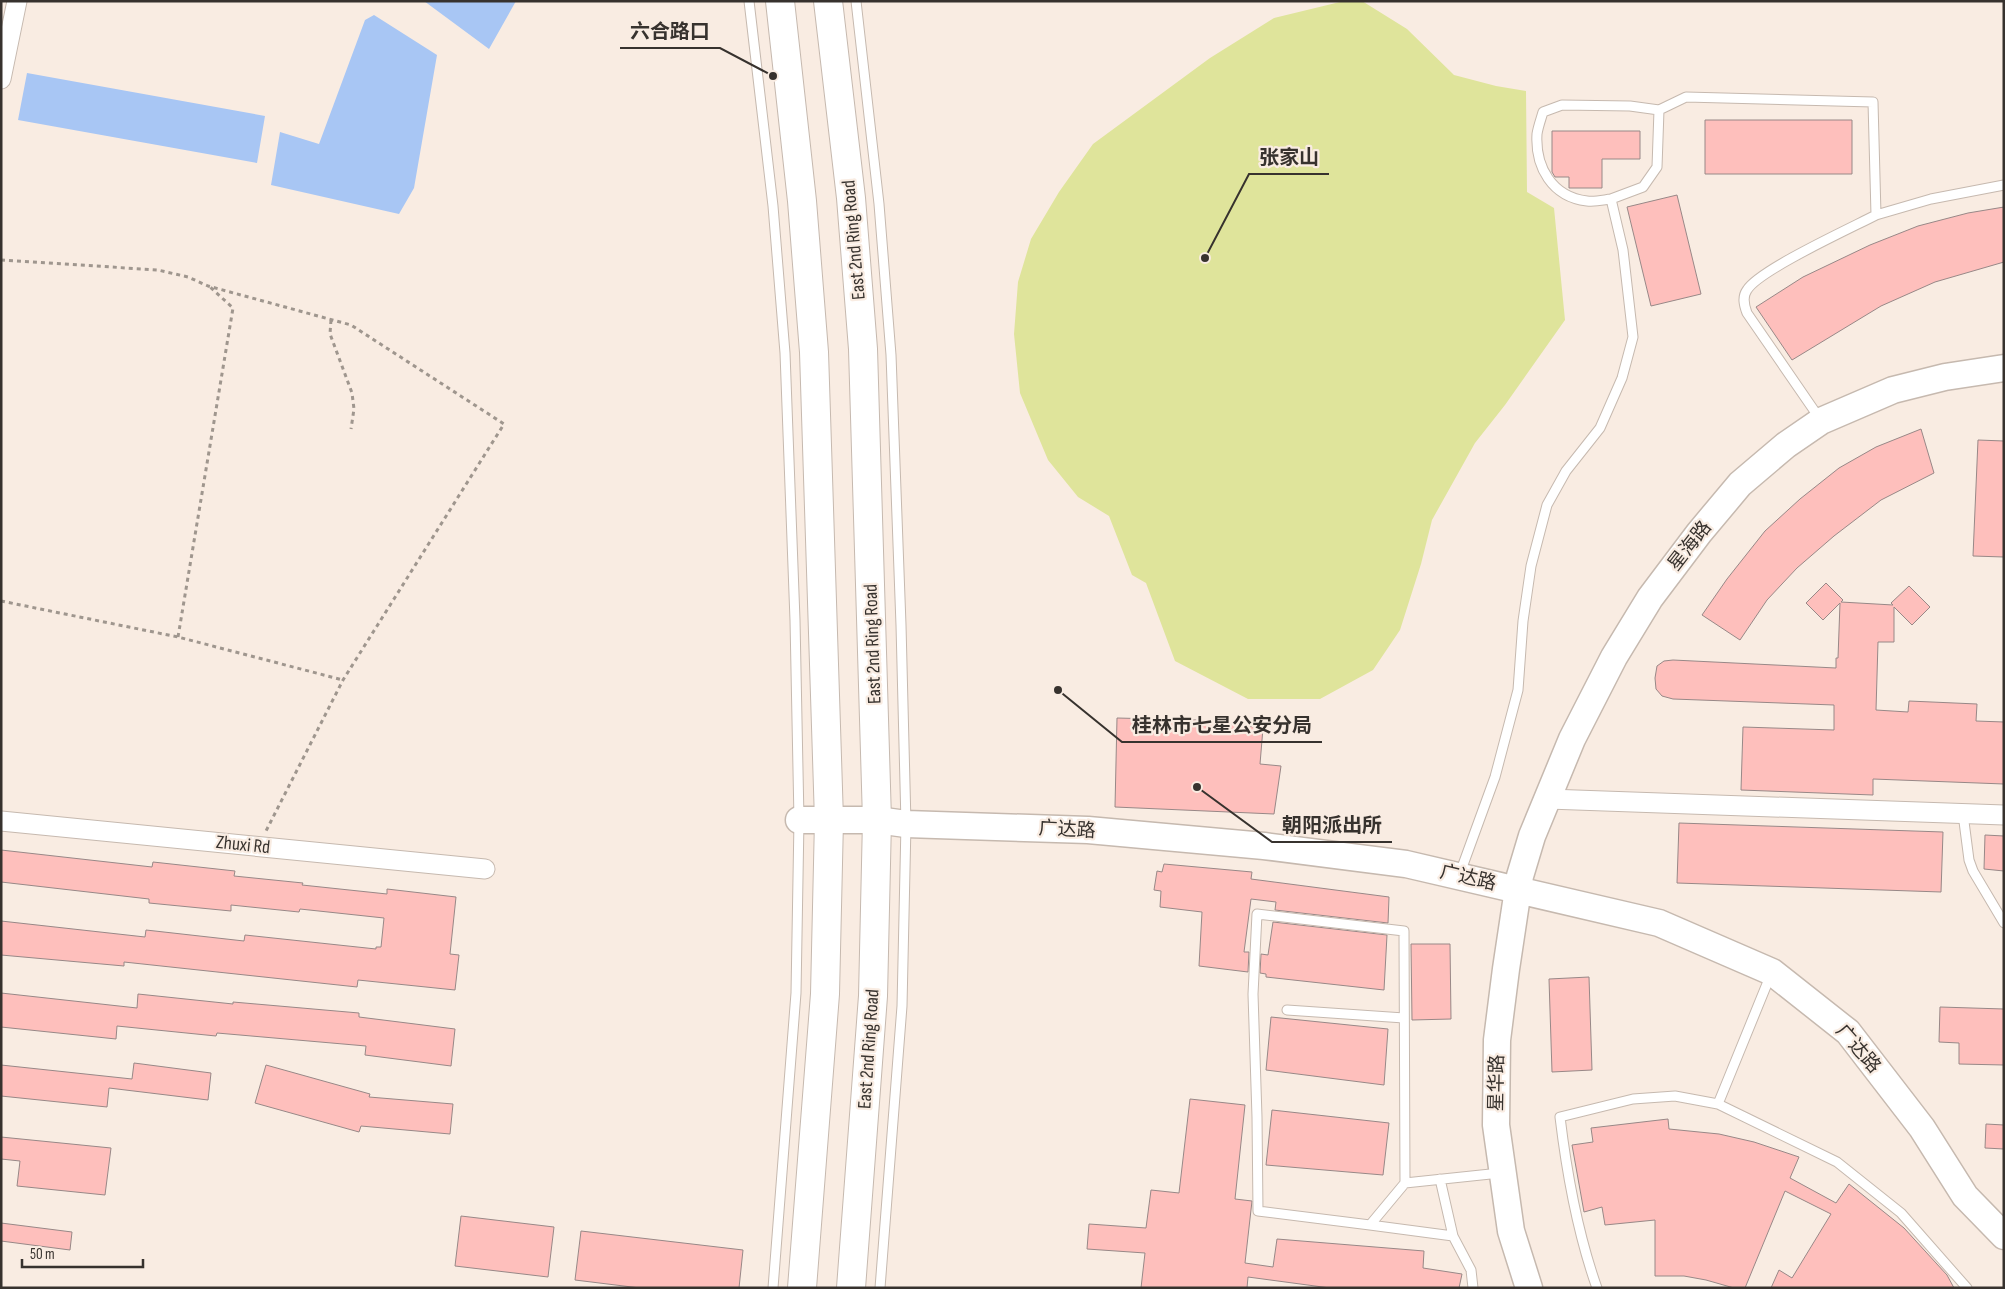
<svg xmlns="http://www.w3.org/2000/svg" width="2005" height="1289" viewBox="0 0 2005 1289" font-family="'Sofia Sans Condensed','Noto Sans SC',sans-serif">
<rect width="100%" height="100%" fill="#f9ece2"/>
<!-- green -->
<path fill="#dfe49b" d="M1344,1H1362L1407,29L1454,75L1496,86L1526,91L1527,192L1554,208L1565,320L1505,405L1475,443L1432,520L1421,564L1400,630L1373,670L1320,699H1248L1175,661L1146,583L1132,575L1109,516L1078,497L1048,460L1020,393L1014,334L1018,282L1031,239L1059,192L1093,144L1210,58L1274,18Z"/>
<!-- water -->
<path fill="#a8c6f4" d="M424,1H516L489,49Z
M374,15L437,55L414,188L399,214L271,185L280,132L319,144L365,20Z
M27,73L265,116L257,163L18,120Z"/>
<!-- building -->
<path fill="#febfbc" stroke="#988887" d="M1705,120H1852V174H1705Z
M1552,131H1640V159H1602V188H1569V177H1555L1552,172Z
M1677,195L1701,294L1651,306L1627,207Z
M2004,207V262L1935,282L1881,306L1792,360L1756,307L1803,277L1870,245L1918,226L1968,213Z
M1921,429L1934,473L1881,500L1834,536L1797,568L1767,600L1740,640L1702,615L1727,579L1765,531L1800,499L1839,468L1876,447Z
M1978,440L2004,441V557L1973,556Z
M1826,583L1843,600L1841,602L1893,605L1891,603L1909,586L1930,607L1912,625L1894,607V642H1878L1876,710L1908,712L1909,701L1977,704L1976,721L2004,722V784L1873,779V795L1741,790L1743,727L1834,730V705L1673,699L1662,696L1656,689L1655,678L1657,666L1664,661L1673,660L1836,668V658H1838L1840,603L1823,620L1806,603Z
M1117,718L1197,720L1263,728L1260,764L1281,766L1274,814L1115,807Z
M1679,823L1943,832L1941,892L1677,883Z
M1985,835L2004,836V871L1984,869Z
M1,850L152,867L153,862L235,871L234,876L303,883L302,885L387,894V889L456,897L450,954L459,955L455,990L358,980L357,987L124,962V966L1,955V921L145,937L146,930L244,941L245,935L376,949V947H381L384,918L300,909L299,912L231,905V911L149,903V899L1,882Z
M1164,864L1252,872L1251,879L1389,897L1388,923L1275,910L1276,902L1251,899L1244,952H1249L1248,972L1199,966L1202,912L1160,907L1161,891L1154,890L1157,871L1162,872Z
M1273,922L1387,935L1384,990L1266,977V974L1260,973L1261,954L1268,955Z
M1411,944H1450L1451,1019L1412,1020Z
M1589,977L1592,1070L1552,1072L1549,979Z
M1,993L137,1008L138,994L233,1004V1002L359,1013V1017L455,1029L451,1066L365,1055L366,1046L217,1033L216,1036L117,1026L116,1039L1,1027Z
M1940,1007L2004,1009V1065L1959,1064V1043L1939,1042Z
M1271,1017L1388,1029L1384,1085L1266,1070Z
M134,1063L211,1073L208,1100L109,1088L107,1107L1,1096V1065L132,1079Z
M266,1065L370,1094L369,1097L453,1104L450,1134L361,1126L359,1132L255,1103Z
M1190,1099L1245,1105L1235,1199L1252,1201L1245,1263L1273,1267L1277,1239L1424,1251L1423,1268L1462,1274L1459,1288H1330L1248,1277L1247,1288H1141L1145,1253L1087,1249L1089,1224L1146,1228L1151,1190L1179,1193Z
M1272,1110L1389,1123L1383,1175L1266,1165Z
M1668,1119L1669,1129L1719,1134L1754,1142L1799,1157L1790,1178L1836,1203L1849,1184L1904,1228L1947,1275L1954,1288H1771L1779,1270L1792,1278L1831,1214L1785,1191L1745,1288H1734L1706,1280L1684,1276H1655V1220L1605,1225L1602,1207L1584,1212L1572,1145L1593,1142L1591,1128Z
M1986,1124L2004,1125V1149L1985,1148Z
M1,1137L111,1148L105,1195L17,1186L20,1161L1,1159Z
M461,1216L554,1227L548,1277L455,1266Z
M1,1223L72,1232L70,1250L1,1241Z
M581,1231L743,1250L739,1288H640L575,1280Z"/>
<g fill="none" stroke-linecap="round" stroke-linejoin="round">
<defs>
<path id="lane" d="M749,1L773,206L785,353L795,620L799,820L796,993L773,1288
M856,1L879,204L891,355L901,625L906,824L902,1006L880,1288
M1659,110L1686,97L1873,102L1876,215C1851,228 1759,270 1747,290C1742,297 1744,305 1747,313L1820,419
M1876,215L1931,199L2004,185
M1963,814L1969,860L1973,871L2004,923
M1460,873L1495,777L1518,690L1523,621L1531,566L1547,505L1566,471L1600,428L1622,378L1633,337L1623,250L1611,199L1643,187L1657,167L1659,110L1630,106L1562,105L1543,112C1541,119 1538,127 1537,134C1535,167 1552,197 1587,201C1595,202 1603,200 1611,199
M1771,974L1718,1104L1837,1162L1901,1213L1967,1288
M1287,1010L1404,1018
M1440,1179L1453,1236L1471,1270L1473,1288
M1405,1183L1370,1225L1258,1211L1257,1117L1253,994L1257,914L1404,931L1405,1183L1500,1173
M1370,1225L1453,1236
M1597,1288C1577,1232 1567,1175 1560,1117L1633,1099L1675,1096L1718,1104"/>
<path id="street" d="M1,79L17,1
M1548,799L2004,815
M1,821L485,869"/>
<path id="secondary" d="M799,820H877L906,824L1088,830L1264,846L1406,864L1659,923L1772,972L1848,1032L1922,1128L1965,1196L2004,1236
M1529,1288L1511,1231L1496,1125L1497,1040L1506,969L1520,876L1532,836L1572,739L1614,657L1650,598L1699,533L1740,484L1786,445L1821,421L1893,390L1945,377L2004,368"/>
<path id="primary" d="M780,1L802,201L814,352L829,820L825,994L802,1288
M828,1L851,198L863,349L877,820L873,996L851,1288"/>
</defs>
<!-- lane casing -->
<use href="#lane" stroke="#c6b9af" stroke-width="11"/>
<!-- street casing -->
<use href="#street" stroke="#c6b9af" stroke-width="21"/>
<!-- secondary casing -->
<use href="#secondary" stroke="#c6b9af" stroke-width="29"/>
<!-- primary casing -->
<use href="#primary" stroke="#c6b9af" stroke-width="30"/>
<!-- path -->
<path stroke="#9f968e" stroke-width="3" stroke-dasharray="4 4" stroke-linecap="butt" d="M1,260L158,270L188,277L208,286L351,325L504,424L343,680L266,831
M331,320L330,334L352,393L354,409L351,429
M1,601L178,637L343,680
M178,637L233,308L209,286"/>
<!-- lane -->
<use href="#lane" stroke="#fff" stroke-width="9"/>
<!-- street -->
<use href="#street" stroke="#fff" stroke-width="19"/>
<!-- secondary -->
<use href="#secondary" stroke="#fff" stroke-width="26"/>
<!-- primary -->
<use href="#primary" stroke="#fff" stroke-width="28"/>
</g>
<g text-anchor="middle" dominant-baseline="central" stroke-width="4.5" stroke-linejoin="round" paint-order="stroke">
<!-- street labels -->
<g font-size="19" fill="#37322e" stroke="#f9ece2">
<text transform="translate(854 240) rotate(-95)">East 2nd Ring Road</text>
<text transform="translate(1690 546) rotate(-52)">星海路</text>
<text transform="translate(873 644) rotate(-92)">East 2nd Ring Road</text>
<text transform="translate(1067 830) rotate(3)">广达路</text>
<text transform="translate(243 845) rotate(6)">Zhuxi Rd</text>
<text transform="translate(1468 878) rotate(13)">广达路</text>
<text transform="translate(869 1049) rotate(-86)">East 2nd Ring Road</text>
<text transform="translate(1858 1049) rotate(49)">广达路</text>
<text transform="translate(1497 1083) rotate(-89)">星华路</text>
</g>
</g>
<!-- callouts -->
<path fill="none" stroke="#37322e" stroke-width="2" d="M773 76L720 48H620M1205 258L1249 174H1329M1058 690L1122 742H1322M1197 787L1272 842H1392"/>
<g fill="#37322e" stroke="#f9ece2" stroke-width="2">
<circle cx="773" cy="76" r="5"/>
<circle cx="1205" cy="258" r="5"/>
<circle cx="1058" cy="690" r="5"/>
<circle cx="1197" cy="787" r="5"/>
</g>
<g font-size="20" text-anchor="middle" font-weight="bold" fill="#37322e" stroke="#f9ece2" stroke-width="4.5" stroke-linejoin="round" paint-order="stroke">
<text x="670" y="38">六合路口</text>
<text x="1289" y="164">张家山</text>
<text x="1222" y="732">桂林市七星公安分局</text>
<text x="1332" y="832">朝阳派出所</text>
</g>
<!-- border -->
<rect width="2005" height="1289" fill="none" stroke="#37322e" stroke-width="5"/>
<!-- scale -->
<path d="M22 1259v8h121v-8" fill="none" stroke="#37322e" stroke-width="2.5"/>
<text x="30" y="1259" font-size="15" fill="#37322e" stroke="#f9ece2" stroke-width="4" paint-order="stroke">50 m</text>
</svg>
